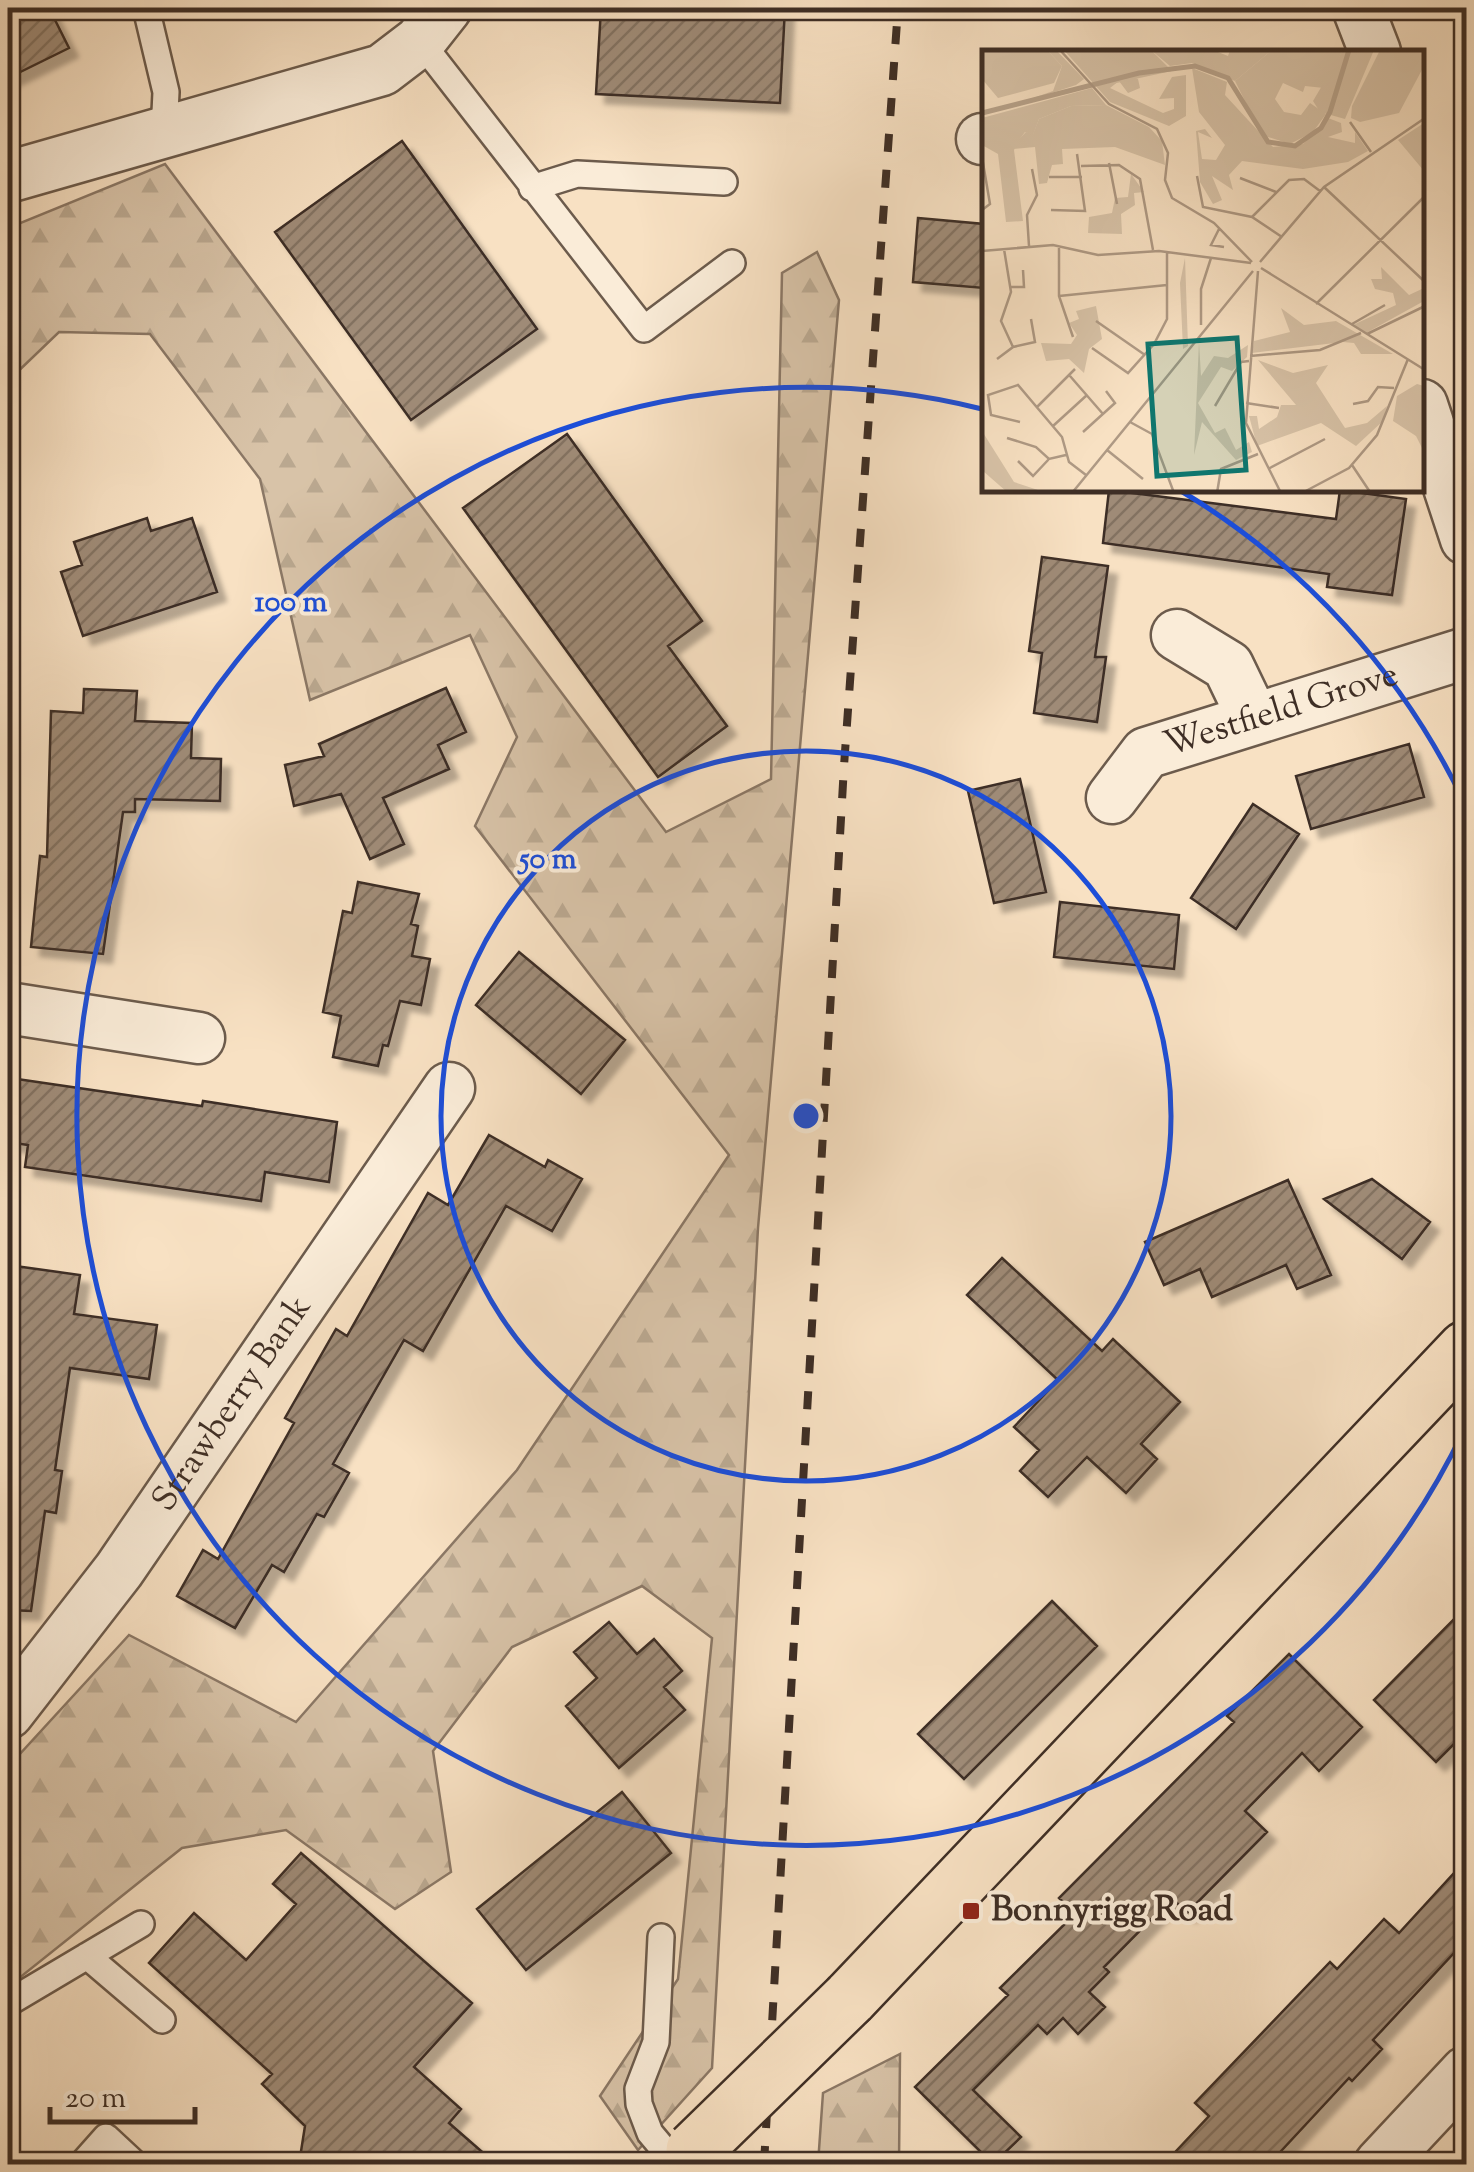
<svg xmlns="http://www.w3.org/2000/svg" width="1474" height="2172" viewBox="0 0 1474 2172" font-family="'Sorts Mill Goudy',serif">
<defs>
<pattern id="forest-firs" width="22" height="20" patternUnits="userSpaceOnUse" patternTransform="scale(2.5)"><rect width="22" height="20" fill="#d8c3a8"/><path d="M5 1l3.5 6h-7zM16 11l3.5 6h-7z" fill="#baa890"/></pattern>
<pattern id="building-hatch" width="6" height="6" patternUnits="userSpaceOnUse" patternTransform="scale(2.5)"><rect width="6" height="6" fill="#9f8b77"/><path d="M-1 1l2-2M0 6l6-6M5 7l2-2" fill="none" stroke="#837261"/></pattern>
<filter id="shadow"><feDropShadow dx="9" dy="9" stdDeviation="2.5" flood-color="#0004"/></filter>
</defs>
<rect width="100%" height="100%" fill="#f8e1c3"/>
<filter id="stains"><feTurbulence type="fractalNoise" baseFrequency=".002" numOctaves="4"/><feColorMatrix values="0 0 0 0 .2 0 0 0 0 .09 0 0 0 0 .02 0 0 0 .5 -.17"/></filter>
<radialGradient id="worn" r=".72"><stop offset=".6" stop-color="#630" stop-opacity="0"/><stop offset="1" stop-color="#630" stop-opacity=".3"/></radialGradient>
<!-- forest -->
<path fill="url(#forest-firs)" stroke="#8b7866" stroke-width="2.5" d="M165,164L666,832L771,779L782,273L817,252L839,300L758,1228L712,2068L638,2150L600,2096L678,1979L712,1638L642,1586L512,1647L433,1751L451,1872L395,1909L286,1830L182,1848L8,1987V1767L129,1635L296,1722L517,1470L729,1155L475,826L517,737L470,635L310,700L260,479L150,334L59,332L8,381V228Z
M900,2054L899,2164H818L823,2093Z"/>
<!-- building -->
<path fill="url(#building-hatch)" stroke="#3e2e25" stroke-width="2.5" filter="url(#shadow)" d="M8,8H49L69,48L8,78Z
M601,8H785L780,103L596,94Z
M402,141L537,329L411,420L275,232Z
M918,218L984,224V288L913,282Z
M567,434L702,621L668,646L727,726L658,777L463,508Z
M1109,490L1336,519L1340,490L1406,499L1392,595L1327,587L1329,574L1103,543Z
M147,518L151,531L192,518L217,592L83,636L61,572L82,565L74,542Z
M1042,557L1108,566L1095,657H1106L1097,722L1034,713L1042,653L1029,651Z
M446,688L466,732L438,745L449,769L383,798L404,844L370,859L341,794L294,806L285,765L324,756L319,744Z
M84,689L137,691L135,721L192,723L191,758L221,759L220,801L135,799V812H123L103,954L31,947L40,856L47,857L51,711L83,713Z
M1409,744L1424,797L1311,829L1296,776Z
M1020,779L1046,892L994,903L968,791Z
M1253,804L1299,834L1236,929L1191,898Z
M358,882L419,894L411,924L418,926L412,956L430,959L421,1005L400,1001L388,1046L383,1045L378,1066L333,1057L341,1016L323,1012L343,911L352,913Z
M1060,902L1179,915L1174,969L1054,957Z
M519,952L625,1040L581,1094L476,1005Z
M17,1079L202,1106L203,1101L337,1122L329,1182L265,1172L261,1201L25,1167L28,1145L8,1142Z
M489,1135L545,1167L548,1160L582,1179L552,1231L506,1206L423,1351L404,1340L333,1464L349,1473L324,1517L317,1514L284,1572L272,1565L235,1628L177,1596L203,1550L218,1559L294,1423L285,1418L336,1329L347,1336L428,1193L448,1205Z
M1372,1179L1430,1222L1402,1259L1324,1199Z
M1288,1180L1331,1275L1297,1289L1286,1265L1212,1297L1200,1269L1164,1285L1145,1242Z
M1002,1258L1102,1351L1113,1339L1180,1402L1141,1444L1157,1459L1126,1493L1087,1457L1048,1497L1020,1471L1039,1450L1014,1427L1058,1380L967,1295Z
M8,1265L80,1275L74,1314L157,1325L149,1379L70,1368L55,1470L62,1471L56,1513L45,1511L31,1611L8,1610Z
M1052,1601L1097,1646L964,1779L918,1734Z
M1466,1607V1732L1436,1762L1374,1700Z
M609,1622L637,1654L654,1639L682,1671L664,1687L685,1710L619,1768L566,1706L597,1678L574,1652Z
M1289,1654L1362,1727L1319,1771L1302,1753L1245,1811L1267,1832L1187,1913L1172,1898L1104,1967L1109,1972L1089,1992L1105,2007L1078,2034L1063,2018L1047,2034L1038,2025L973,2090L1021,2137L993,2164L915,2087L1008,1995L1000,1988L1075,1914L1059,1898L1234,1722L1227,1716Z
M622,1792L671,1853L526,1970L477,1909Z
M301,1853L472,2003L414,2067L461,2109L449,2123L496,2164H299L305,2126L262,2084L272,2074L149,1963L194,1913L246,1960L296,1904L273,1884Z
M1466,1860V1940L1373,2040L1382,2049L1352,2081L1349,2078L1269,2164H1164L1209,2116L1195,2103L1330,1962L1337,1969L1384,1919L1399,1933Z"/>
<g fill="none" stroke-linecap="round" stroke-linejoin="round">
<defs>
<path id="lane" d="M146,8L166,92L164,133
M420,41L644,329L732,263
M532,188L577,174L724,182
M661,1937L656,2042L638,2089L639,2104L650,2133L676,2164
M87,1956L162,2020
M8,2003L141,1924
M82,2164L106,2137L135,2164"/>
<g id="street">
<path d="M1358,8L1375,52"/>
<path d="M982,139H984"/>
<path d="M8,177L382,70L420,41L446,8"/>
<path d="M1422,405L1466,539"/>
<path d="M1177,635L1228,666L1253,718"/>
<path id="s1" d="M1112,798L1146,753L1466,653"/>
<path d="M8,1008L199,1038"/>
<path id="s2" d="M8,1713L119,1570L449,1088"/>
<path d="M1380,2164L1466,2072"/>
</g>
<path id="primary" d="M850,1998L1466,1349"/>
</defs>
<!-- lane casing -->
<use href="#lane" stroke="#6c5b4c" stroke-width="30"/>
<!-- street casing -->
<use href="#street" stroke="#6c5b4c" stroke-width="55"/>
<!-- primary casing -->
<use href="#primary" stroke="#3e2e25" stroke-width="60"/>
<!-- lane -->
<use href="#lane" stroke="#faecd8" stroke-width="25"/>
<!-- street -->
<use href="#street" stroke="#faecd8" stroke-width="50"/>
<!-- primary -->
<use href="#primary" stroke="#f8e1c3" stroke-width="55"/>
<!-- rail -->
<path stroke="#3e2e25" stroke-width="8" stroke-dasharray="18 18" stroke-linecap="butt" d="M764,2164L844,766L898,8"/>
<defs>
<path id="primary-bridge" d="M694,2150L850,1998"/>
</defs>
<!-- primary-bridge casing -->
<use href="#primary-bridge" stroke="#3e2e25" stroke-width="60" stroke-linecap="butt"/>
<!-- primary-bridge -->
<use href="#primary-bridge" stroke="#f8e1c3" stroke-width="55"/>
</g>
<!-- distance rings -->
<g fill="none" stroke="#1d4ed8" stroke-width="5">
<circle cx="806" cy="1116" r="365"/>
<path d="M1464 1430A729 729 0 1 1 982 409M1181 491A729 729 0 0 1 1464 802"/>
</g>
<!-- markers -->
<rect fill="#8f2418" stroke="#faecd8" stroke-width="4" x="961" y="1901" width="20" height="20" rx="5"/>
<g text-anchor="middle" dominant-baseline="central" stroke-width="8" stroke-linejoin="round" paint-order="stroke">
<!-- street labels -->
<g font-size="35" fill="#3e2e25" stroke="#faecd8">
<text stroke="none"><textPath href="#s1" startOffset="198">Westfield Grove</textPath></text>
<text stroke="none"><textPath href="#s2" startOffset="382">Strawberry Bank</textPath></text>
</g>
<!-- poi labels -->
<g font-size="35" font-weight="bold" fill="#3e2e25" stroke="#faecd8" text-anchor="start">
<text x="991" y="1911">Bonnyrigg Road</text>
</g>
</g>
<!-- overview -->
<g transform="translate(982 50)">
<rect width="442" height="442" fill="#f8e1c3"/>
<path d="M0,0H65L80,16L72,33L16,48L0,29ZM82,0H169L190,21L116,37ZM124,55L167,77L180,91L183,115L133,97L80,99L81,114L70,115L65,133L57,134L53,97L32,99L36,90L44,82L51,84L57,69L89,56ZM149,124L162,142L152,143L153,155L139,164L140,184L106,183L107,167L130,163L133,148L146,147ZM114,256L120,289L107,299L102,323L87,309L64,311L59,293L89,294L95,285L87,273L97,269L94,261ZM0,381L32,432L62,442H25L1,421Z" fill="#d8c3a8"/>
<path d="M65,0H74L102,29L94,35L23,58L71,41L80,16ZM82,0L115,26L139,22L156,29L158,38L146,43L137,31L128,38L181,63L192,59V48L177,49L190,27L204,25V66L187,76L128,52ZM169,0H231L246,6L248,0H290L253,31L210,13L188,16ZM361,0H392L363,69L338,62L331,51ZM210,18L245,32L243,45L291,97L321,94L346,68L359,73L360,82L346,87L373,93V82L386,101L366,112L321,119L260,111L247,125L251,140L230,126L240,150L231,154L218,132L214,81L223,79L230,88L216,82L220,109L234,110L243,95L217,62ZM110,38L124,55L89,56L57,69L51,85L43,82L37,90L32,100L41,171L24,172L16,104L0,95V68ZM203,208L206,296L201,299L198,233ZM399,217L427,245L442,238V251L384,283L371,275L414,255L411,243L393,239L389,229H400ZM299,258L322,275L354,271L411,304H379L372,293L361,292L270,303L272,291L308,282ZM217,292L219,326L232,306L246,308L266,295L265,307L250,321L239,317L216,353L233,383L243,378L254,400L267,392L270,402L254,410L220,372L212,405ZM276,310L311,323L346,315L334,333L363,378L385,373L405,356L401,371L374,396L339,373L275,396L267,366H275L277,379L295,367L299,355H314ZM435,334L442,336V402L434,386L411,371L415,346Z" fill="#d8c3a8"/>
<path d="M398,0H442V16L417,63L378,72L369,68L370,56Z" fill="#d8c3a8"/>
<path d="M290,0H361L342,38L323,36L321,42L301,33L293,49L302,62L319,65L328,53L344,64L331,82L308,94L280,85L253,31ZM442,73V121L416,90Z" fill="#d8c3a8"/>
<path fill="none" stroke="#b9a48d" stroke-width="5" d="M0,63L157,23L213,16L246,28L286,92L313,96L339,78L348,62L367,0"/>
<path fill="none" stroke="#ae9984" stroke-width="2.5" d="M78,0L127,54L175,79L186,103L183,130L190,148L232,173L270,212M368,72L389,102M0,107L8,154L0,160M127,113L135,154M99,116L137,115L158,129L171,200M215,126L221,157L270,167L300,187M67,127H100M258,128L294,142M342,137L443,232M69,160L103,161L95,104M270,167L307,130L322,129L338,141M237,179L229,195L242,197M47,196L45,165L55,145L50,119M77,196V246L91,287M0,201L71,195L116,205L177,201L269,213M278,212L342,137L443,68M279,218L443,320M276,221L264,373L299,443M29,237H42L41,220M77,246L185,235M334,254L443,146M114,271L163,305M370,274L403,255M219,275V239L229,208M385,284L443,256M31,297L53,292L49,269M110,298L146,323L172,294L185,269V202M268,306L338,300L379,283M15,309L31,297L19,271L29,242L22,199M88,326L121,364M264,353L297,358M371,354L386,351L396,337L412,338M233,356L259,312L267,311M55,357L93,319M38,372L9,365L6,345L36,335L80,387L87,412L104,425M148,372L170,384L192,443M71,376L105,345M101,382L133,353L124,341M25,388L54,397L67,409L84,405M125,400L161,429M36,411L51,426L67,409M370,415L388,442M286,419L343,389M90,443L271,221M235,443L239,419L276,404M320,443L367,418L395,385L426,309"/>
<path fill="#0f766e" fill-opacity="0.15" stroke="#0f766e" stroke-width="5" d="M255,288L264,420L175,426L166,294Z"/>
<rect width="442" height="442" fill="none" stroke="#3e2e25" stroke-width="5"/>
</g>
<circle cx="806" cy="1116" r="15" fill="#1d4ed8" stroke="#faecd8" stroke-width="5"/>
<g font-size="30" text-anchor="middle" font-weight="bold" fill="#1d4ed8" stroke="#faecd8" stroke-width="8" stroke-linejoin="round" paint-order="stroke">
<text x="291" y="611">100 m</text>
<text x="548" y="868">50 m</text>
</g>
<!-- margin -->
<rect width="1474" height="2172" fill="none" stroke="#f8e1c3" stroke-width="40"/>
<rect x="10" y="10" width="1454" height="2152" fill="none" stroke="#3e2e25" stroke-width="5"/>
<rect x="20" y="20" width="1434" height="2132" fill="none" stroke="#3e2e25" stroke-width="2.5"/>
<!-- scale -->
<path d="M50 2107v15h145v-15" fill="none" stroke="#3e2e25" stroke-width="5"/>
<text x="65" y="2107" font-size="30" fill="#3e2e25" stroke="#faecd8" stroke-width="8" paint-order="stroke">20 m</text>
<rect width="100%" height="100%" filter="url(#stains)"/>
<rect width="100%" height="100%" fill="url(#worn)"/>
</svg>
